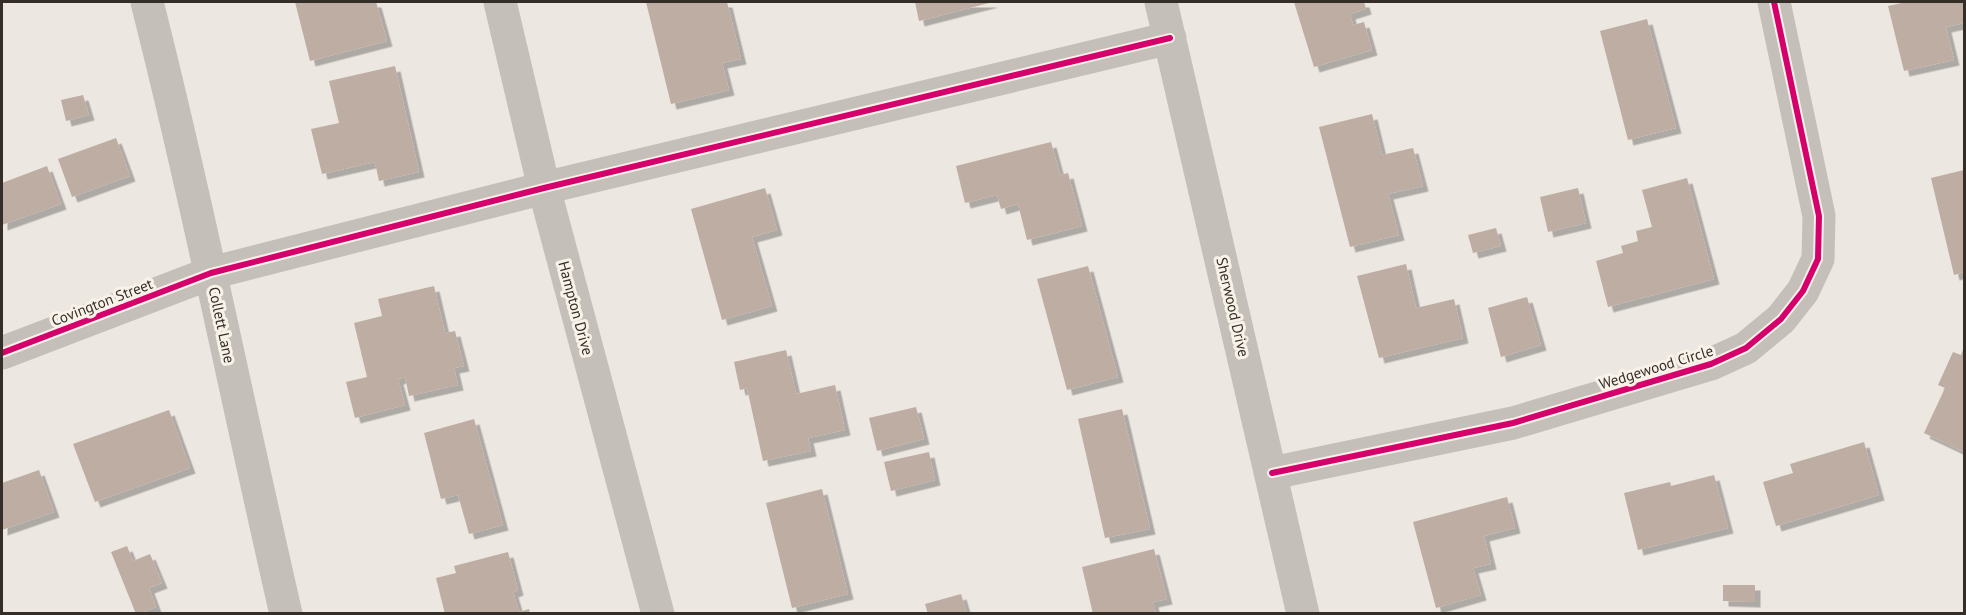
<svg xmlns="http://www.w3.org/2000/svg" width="1966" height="615" viewBox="0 0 1966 615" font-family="'PT Sans',sans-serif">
<defs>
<filter id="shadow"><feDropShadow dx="5.5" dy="5.5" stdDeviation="0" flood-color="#0004"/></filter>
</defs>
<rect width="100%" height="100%" fill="#ece7e0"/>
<!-- building -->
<path fill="#beada3" filter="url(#shadow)" d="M295,2H376L387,41L310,61Z
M646,2H727L741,59L722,63L729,90L671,104Z
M915,2H993L919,21Z
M1294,2H1364L1366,9L1350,14L1353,25L1364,22L1372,50L1314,67Z
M1906,2H1964V23L1946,27L1954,60L1904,71L1888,6Z
M1647,19L1676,128L1628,140L1600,31Z
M395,66L419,172L379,181L375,162L322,174L311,129L339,123L329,81Z
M83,95L89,115L66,121L61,100Z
M1372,114L1382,155L1413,148L1423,186L1388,194L1399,235L1350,247L1319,127Z
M116,138L130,176L72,197L58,159Z
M1051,142L1060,175L1068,173L1082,226L1027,240L1018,204L1001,209L997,195L965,203L956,166Z
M47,166L61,204L2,225V183Z
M1964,170V272L1954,275L1931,178Z
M1687,178L1714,279L1608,307L1596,261L1623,253L1621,246L1638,241L1636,231L1652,227L1642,190Z
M765,188L777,230L752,237L772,306L722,320L691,209Z
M1578,188L1586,223L1548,232L1540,197Z
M1496,228L1501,246L1473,253L1468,235Z
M1406,264L1416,308L1454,299L1463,338L1379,358L1357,276Z
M1088,266L1118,377L1067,390L1037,279Z
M434,286L445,333L455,331L464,366L454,368L458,385L409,396L405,377L398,379L405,405L355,418L346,382L367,377L354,323L382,316L378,299Z
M1527,297L1541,345L1501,357L1488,308Z
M1964,347V452L1924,433L1945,388L1938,385L1953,352L1961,355Z
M786,350L796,394L835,385L845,430L808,438L811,451L763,461L747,388L740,390L734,362Z
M916,407L924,439L877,451L869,418Z
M1122,409L1150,529L1105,538L1078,419Z
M169,410L190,468L95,502L73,444Z
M474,419L503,525L469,534L458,495L441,499L424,433Z
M1864,442L1879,495L1776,526L1763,482L1793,473L1790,464Z
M929,452L935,480L891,491L884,462Z
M39,470L54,512L2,530V483Z
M1714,475L1728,528L1638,550L1624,493L1670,482L1671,486Z
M822,489L848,594L792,608L766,503Z
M1507,497L1515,528L1484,536L1491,564L1473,568L1481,595L1436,608L1413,522Z
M127,546L133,561L150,554L162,583L149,588L156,607L139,614H136L111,552Z
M1154,549L1167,599L1153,602L1156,614H1093L1082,567Z
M508,552L518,590L513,592L519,612L529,609L530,614H445L436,578L456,573L454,566Z
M1723,585H1755V602L1723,601Z
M961,594L967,614H928L925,604Z"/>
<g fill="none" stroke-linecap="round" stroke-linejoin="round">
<!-- minor -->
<path stroke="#c4bfb9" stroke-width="33" d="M147,2C198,204 239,410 286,614
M500,2L544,188L658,614
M1161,2L1303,614
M2,353L211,273L544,188L1170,38
M1272,473L1513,423L1711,364L1746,348L1781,319L1803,291L1818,259L1819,216L1774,2"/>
<defs>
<path id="cycleway" d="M2,353L211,273L544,188L1170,38
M1272,473L1513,423L1711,364L1746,348L1781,319L1803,291L1818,259L1819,216L1774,2"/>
</defs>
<!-- cycleway casing -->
<use href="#cycleway" stroke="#f8f2e8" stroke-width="10"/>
<!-- cycleway -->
<use href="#cycleway" stroke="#d6006c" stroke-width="6"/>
</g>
<g text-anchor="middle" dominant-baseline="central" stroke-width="6" stroke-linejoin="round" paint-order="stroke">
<!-- street labels -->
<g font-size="15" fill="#352d28" stroke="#f8f2e8">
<text transform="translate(102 302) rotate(-21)">Covington Street</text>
<text transform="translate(1233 307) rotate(77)">Sherwood Drive</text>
<text transform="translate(576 308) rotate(75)">Hampton Drive</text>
<text transform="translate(222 325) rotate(78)">Collett Lane</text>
<text transform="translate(1656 367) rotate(-17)">Wedgewood Circle</text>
</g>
</g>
<!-- border -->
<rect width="1966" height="615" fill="none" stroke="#352d28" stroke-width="6"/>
</svg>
